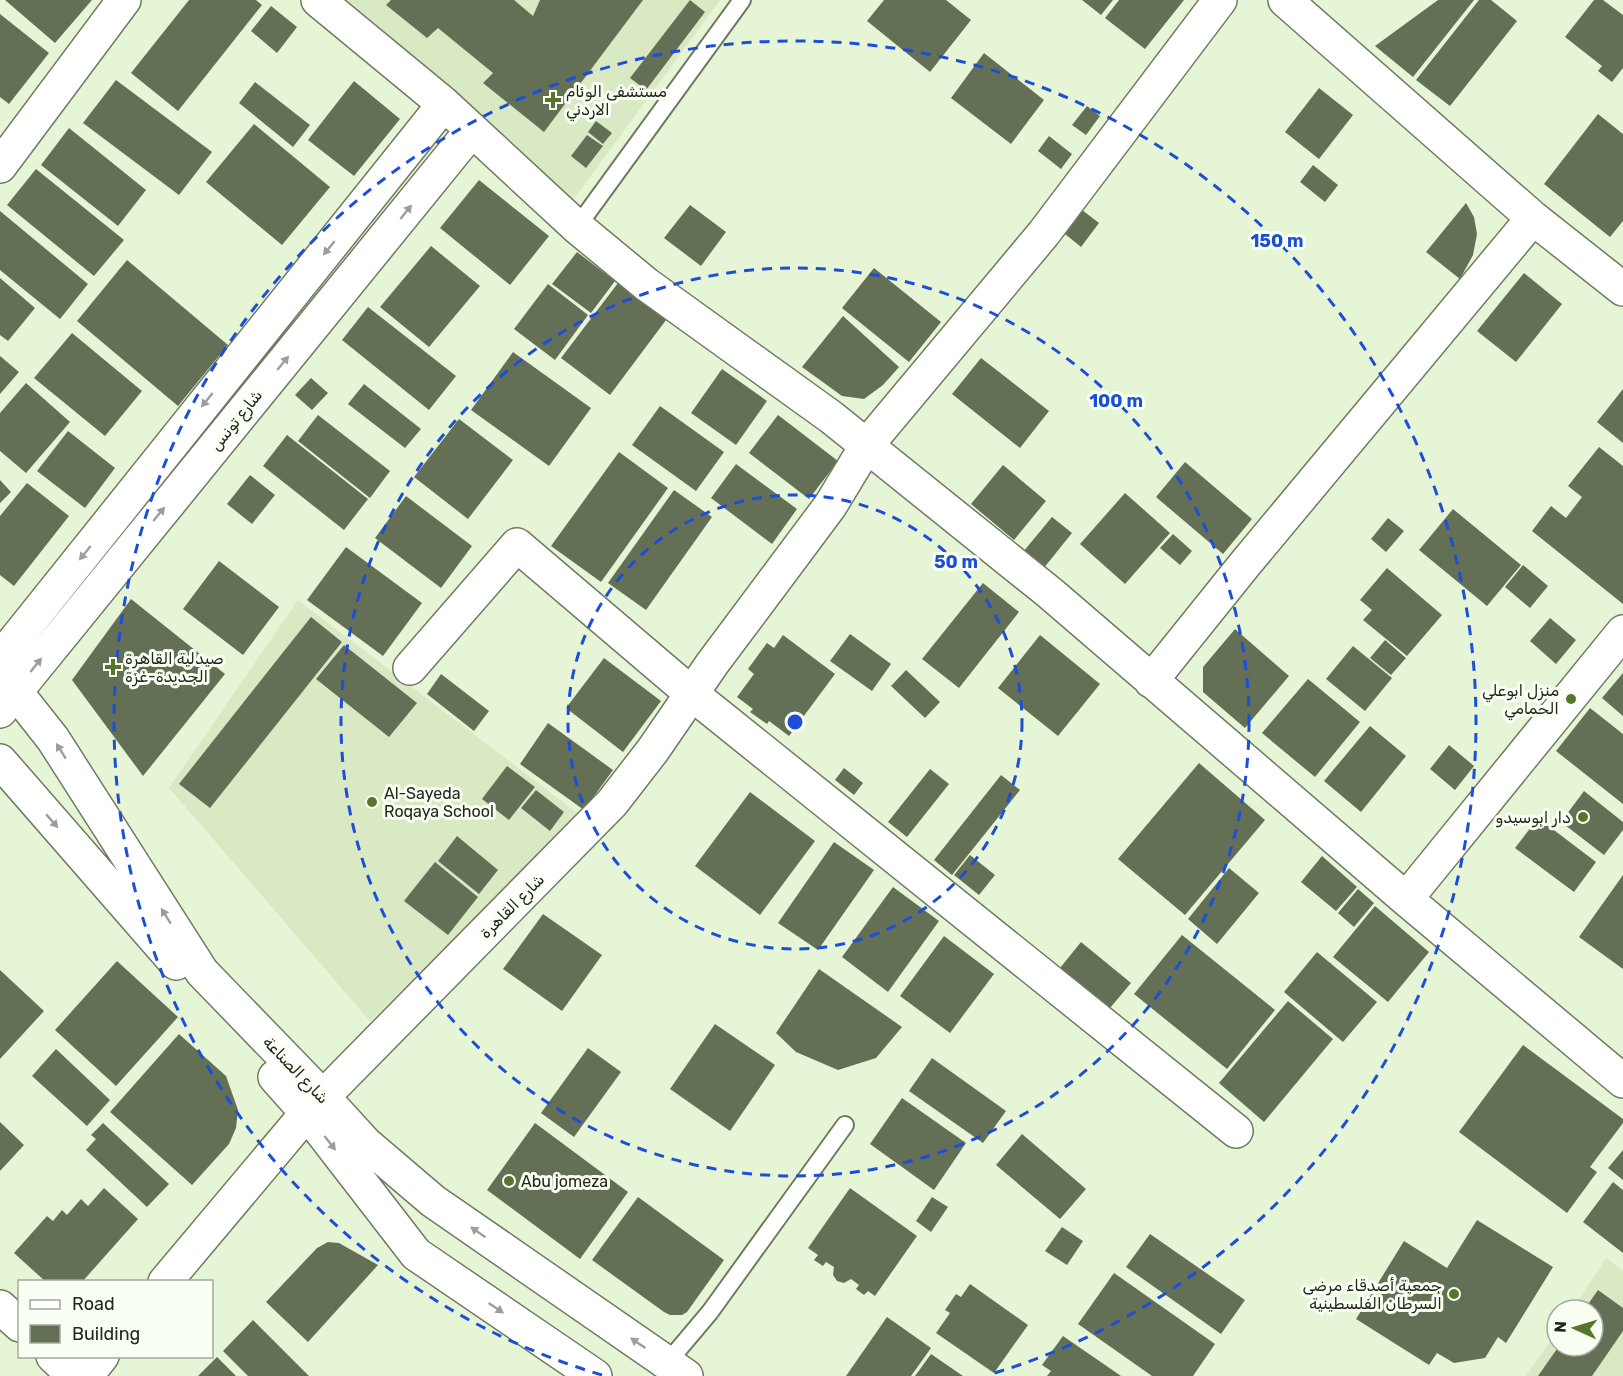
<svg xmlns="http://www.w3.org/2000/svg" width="1623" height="1376" viewBox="0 0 1623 1376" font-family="Rubik,Vazirmatn,sans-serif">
<rect width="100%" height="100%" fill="#e7f5d7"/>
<!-- built -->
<path fill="#d8e9c4" d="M346,0H720L573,200Z
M298,600L581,816L370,1021L169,788Z
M1606,1258L1623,1271V1376H1526L1557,1331V1346H1593V1310H1572Z"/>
<!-- building -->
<path fill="#647056" d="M5,0H92L55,43Z
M189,0H256L262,5L178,111L131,73Z
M391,0H514L533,16L540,0H643L544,132L483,83L493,73L438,28L427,38L386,5Z
M690,0L705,12L646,90L630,78Z
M884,0H946L971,20L930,72L867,21Z
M1082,0H1113L1101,15Z
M1119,0H1184L1145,49L1105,18Z
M1438,0H1474L1413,77L1375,46Z
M1479,0H1491L1517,21L1450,106L1416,80Z
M1594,0H1603L1623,15V68L1612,82L1598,71L1602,66L1565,37Z
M271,6L297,27L277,53L251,31Z
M0,14L49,53L9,104L0,97Z
M984,53L1044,100L1011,144L951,98Z
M116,80L212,152L179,195L83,123Z
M354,81L400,119L354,176L308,140Z
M255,82L310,125L293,147L239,103Z
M1319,88L1353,115L1319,159L1285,132Z
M1087,106L1100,116L1086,135L1072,125Z
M1598,114L1623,134V221L1610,237L1544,184Z
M596,121L612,133L603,144L588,132Z
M254,124L330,187L282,245L206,182Z
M69,128L146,190L118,226L41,165Z
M587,135L603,146L586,168L571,156Z
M1049,136L1072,154L1061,169L1038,151Z
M1313,165L1338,185L1325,202L1300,182Z
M36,169L124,240L94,276L7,205Z
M479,180L549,236L510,285L440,228Z
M1466,203L1474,217L1477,234L1473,255L1460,279L1426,252Z
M690,205L726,232L701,266L664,238Z
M1082,210L1099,223L1081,247L1065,234Z
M0,211L88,284L60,319L0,270Z
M431,246L480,286L429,347L380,307Z
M577,252L615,281L591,313L552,284Z
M127,260L228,345L178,406L77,321Z
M874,268L941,322L909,362L842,308Z
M1524,273L1562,304L1516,362L1477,331Z
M0,278L35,308L8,341L0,335Z
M618,283L666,320L610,395L561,358Z
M548,284L588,315L555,360L514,329Z
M368,307L456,376L429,410L342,340Z
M843,316L899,367L883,385L864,399L842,396L802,367Z
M72,333L142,391L105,436L34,378Z
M513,352L591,408L549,466L471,410Z
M0,356L19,372L0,394Z
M981,358L1049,411L1020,448L952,394Z
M722,369L767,401L736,445L691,413Z
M311,378L328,393L312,410L295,395Z
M26,383L70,422L26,473L0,451V413Z
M364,384L421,429L405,448L348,404Z
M1623,389V443L1597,422Z
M660,406L724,452L696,491L632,445Z
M318,415L390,471L370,498L298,441Z
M778,415L838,461L809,499L749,453Z
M459,419L513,460L468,519L414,477Z
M68,431L115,468L85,508L37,471Z
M287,435L368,499L344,530L263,466Z
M1599,447L1623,466V604L1532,531L1551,506L1566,518L1582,497L1568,486Z
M619,452L668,488L601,582L551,546Z
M1185,462L1252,519L1223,554L1156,497Z
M736,464L797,509L772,544L711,498Z
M1003,465L1046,501L1014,540L971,504Z
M250,475L275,495L252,524L227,504Z
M0,480L11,492L0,503Z
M27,483L69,516L14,586L0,575V516Z
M674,490L712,517L646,610L608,583Z
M1125,493L1170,533L1125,584L1080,544Z
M406,496L472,546L441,588L375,538Z
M1453,509L1521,565L1487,606L1419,550Z
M1052,517L1072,533L1043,569L1023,552Z
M1388,518L1404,531L1386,552L1371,539Z
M1173,534L1192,551L1180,565L1160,548Z
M346,547L422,603L383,656L307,600Z
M219,561L279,607L243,655L183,609Z
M1523,565L1548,586L1530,608L1505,587Z
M1387,568L1442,615L1407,656L1363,620L1372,610L1360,600Z
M983,583L1019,612L959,688L922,659Z
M131,599L225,674L143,776L72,680Z
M311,617L342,642L210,808L179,784Z
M1550,618L1576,640L1556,664L1530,641Z
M1235,629L1289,676L1245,728L1203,692V667Z
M850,634L891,664L872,691L830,661Z
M783,635L835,674L789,736L769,721L767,724L750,712L753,709L737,697L754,674L748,669L767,643L774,648Z
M1040,635L1100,684L1058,736L998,688Z
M1385,640L1406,658L1391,675L1370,658Z
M344,645L417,703L389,737L316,679Z
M1353,646L1392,678L1365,711L1326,679Z
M604,658L661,701L623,752L566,708Z
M906,670L940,702L925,718L891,686Z
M1623,673V716L1602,698Z
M441,674L489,711L474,731L427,694Z
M1308,679L1360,722L1315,777L1262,733Z
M1590,708L1623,734V804L1556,751Z
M548,723L613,770L584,810L520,764Z
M1370,726L1406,756L1361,812L1324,781Z
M1449,745L1474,766L1455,790L1430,769Z
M1199,763L1265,820L1185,915L1118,859Z
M507,766L535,787L509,820L482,799Z
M844,768L863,783L854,795L835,780Z
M930,769L949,784L907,837L888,822Z
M1001,775L1020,790L952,875L934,860Z
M536,790L564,812L550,831L521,808Z
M1584,791L1623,822V830L1604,855L1561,822Z
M750,792L815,841L760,915L695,866Z
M1538,818L1596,862L1574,892L1515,848Z
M457,836L498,870L479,894L438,861Z
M834,842L874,870L818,950L778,923Z
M970,855L995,875L979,895L954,875Z
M1322,856L1357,887L1336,911L1301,882Z
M435,862L478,897L448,935L404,901Z
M1229,868L1259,893L1217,944L1188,919Z
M1623,875V969L1579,937Z
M893,887L939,921L888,992L842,957Z
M1358,889L1374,903L1354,927L1338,913Z
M1375,906L1429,952L1388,1002L1333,957Z
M543,914L602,955L562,1011L503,969Z
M1182,935L1275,1010L1227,1069L1134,994Z
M944,936L994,974L950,1033L900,996Z
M1081,942L1131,983L1110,1008L1060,968Z
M1317,952L1377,1002L1343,1042L1284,992Z
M117,961L178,1017L116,1086L55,1030Z
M819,969L902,1027L876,1058L838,1070L796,1052L776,1033Z
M0,970L44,1011L0,1059Z
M1288,1001L1333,1039L1264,1122L1219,1083Z
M715,1024L775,1065L730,1131L670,1089Z
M179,1034L226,1076L238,1110L236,1128L229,1144L192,1185L110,1112Z
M1523,1045L1623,1119V1123L1590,1167L1597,1172L1567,1213L1459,1132Z
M588,1048L621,1072L574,1137L541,1113Z
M56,1049L110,1100L87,1126L32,1076Z
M932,1058L1006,1111L983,1143L909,1091Z
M902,1098L966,1143L934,1190L870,1144Z
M0,1122L24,1145L0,1171Z
M103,1123L169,1184L147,1207L86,1150L96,1139L91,1135Z
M535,1123L628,1192L580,1259L487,1190Z
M1022,1134L1086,1189L1060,1219L996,1165Z
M1623,1150V1180L1608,1168Z
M1613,1182L1623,1190V1253L1583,1222Z
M104,1188L138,1219L82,1282H46L14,1253L47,1216L53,1221L62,1210L67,1215L81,1199L88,1206Z
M850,1188L917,1236L875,1296L868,1291L864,1295L856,1289L859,1285L851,1279L844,1283L837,1281L833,1275L834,1267L826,1262L823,1266L814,1260L818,1255L808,1248Z
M638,1197L724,1260L687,1312L682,1315H670L664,1312L592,1260Z
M932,1197L948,1207L931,1232L916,1221Z
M1477,1220L1553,1267L1506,1343L1498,1337L1485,1358L1454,1363L1437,1353L1429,1365L1356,1319L1404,1241L1447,1268Z
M1062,1227L1083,1241L1067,1265L1045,1251Z
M1150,1234L1245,1300L1221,1334L1126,1267Z
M328,1242L339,1243L378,1265L308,1342L266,1302L317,1248Z
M1114,1273L1215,1344L1193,1376H1152L1078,1324Z
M970,1284L1028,1325L994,1373L936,1333L950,1313L945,1310L956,1294L961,1297Z
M1598,1290L1623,1308V1331L1592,1376H1538L1559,1346H1593V1310H1584Z
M887,1317L931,1348L911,1376H846Z
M253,1320L309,1376H248L223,1351Z
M1063,1336L1121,1376H1047L1051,1371L1042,1365Z
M931,1354L963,1376H915Z
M217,1357L236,1376H198Z"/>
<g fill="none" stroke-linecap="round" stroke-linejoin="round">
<defs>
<path id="lane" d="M577,227L742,0
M667,1363L710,1312L845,1125"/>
<path id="street" d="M318,0L444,104L577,227L646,284L831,417L1050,593L1406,899L1623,1081
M1285,0L1533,218L1623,289
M0,166L124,0
M0,659L444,104
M410,668L517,545L692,694L1236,1131
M1151,681L1245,564L1533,218
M0,711L472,130
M1406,899L1623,632
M165,1282L307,1113L612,803L653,750L712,664L830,506L867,445L1044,233L1220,0
M0,1307L20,1325
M53,1356L74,1376
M86,1376L102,1356"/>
<path id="secondary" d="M0,672L53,739L202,972L323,1097L365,1143L433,1201L686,1376
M0,761L176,963
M275,1077L307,1113L416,1254L595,1376"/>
</defs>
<!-- lane casing -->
<use href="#lane" stroke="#6f7b61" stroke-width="20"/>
<!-- street casing -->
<use href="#street" stroke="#6f7b61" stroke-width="36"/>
<!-- secondary casing -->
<use href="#secondary" stroke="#6f7b61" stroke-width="36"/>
<!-- lane -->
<use href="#lane" stroke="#fff" stroke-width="16"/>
<!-- street -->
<use href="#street" stroke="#fff" stroke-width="33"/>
<!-- secondary -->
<use href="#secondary" stroke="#fff" stroke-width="33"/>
</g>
<!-- one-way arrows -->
<defs><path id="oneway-solid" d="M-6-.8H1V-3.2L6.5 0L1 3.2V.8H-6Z" transform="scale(1.5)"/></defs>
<g fill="#9c9e99">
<use href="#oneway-solid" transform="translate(406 212) rotate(-51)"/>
<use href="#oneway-solid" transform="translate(329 248) rotate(129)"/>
<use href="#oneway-solid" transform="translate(283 363) rotate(-51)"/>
<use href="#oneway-solid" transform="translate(207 400) rotate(129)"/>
<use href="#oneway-solid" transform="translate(159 514) rotate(-51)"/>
<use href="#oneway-solid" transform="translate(85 553) rotate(129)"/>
<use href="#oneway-solid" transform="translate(36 665) rotate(-51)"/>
<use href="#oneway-solid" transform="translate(61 751) rotate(-122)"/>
<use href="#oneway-solid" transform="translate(52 821) rotate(49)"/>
<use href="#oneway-solid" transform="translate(166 916) rotate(-122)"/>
<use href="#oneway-solid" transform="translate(330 1143) rotate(52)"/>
<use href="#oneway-solid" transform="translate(478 1232) rotate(-145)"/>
<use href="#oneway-solid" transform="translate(496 1308) rotate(34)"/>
<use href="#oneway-solid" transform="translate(638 1343) rotate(-146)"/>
</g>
<!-- distance rings -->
<g fill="none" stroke="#1d4ed8" stroke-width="3" stroke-dasharray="10 8">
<circle cx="795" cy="722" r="227"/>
<circle cx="795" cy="722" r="454"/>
<path d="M602 1375A681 681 0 1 1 988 1375"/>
</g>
<!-- markers -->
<g fill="#58762b" stroke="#f9fff3" stroke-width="2">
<path d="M550 91h6v6h6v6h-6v6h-6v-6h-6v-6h6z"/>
<path d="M110 658h6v6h6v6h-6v6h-6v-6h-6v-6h6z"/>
<circle cx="1571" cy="699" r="6"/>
<circle cx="372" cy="802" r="6"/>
<circle cx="1583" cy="817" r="6"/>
<circle cx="509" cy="1181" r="6"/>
<circle cx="1454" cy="1294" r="6"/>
</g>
<g text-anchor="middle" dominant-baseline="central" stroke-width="6" stroke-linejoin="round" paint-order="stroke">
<!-- poi labels -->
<g font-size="16" fill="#22271c" stroke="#f9fff3" text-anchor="start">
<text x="566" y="91">مستشفى الوئام<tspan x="566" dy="18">الاردني</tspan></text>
<text x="125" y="658">صيدلية القاهرة<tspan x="125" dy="18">الجديدة-غزة</tspan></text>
<text x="1559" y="690" text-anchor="end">منزل ابوعلي<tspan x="1559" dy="18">الحمامي</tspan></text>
<text x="384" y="793">Al-Sayeda<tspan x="384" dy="18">Roqaya School</tspan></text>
<text x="1571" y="817" text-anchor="end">دار ابوسيدو</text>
<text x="521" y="1181">Abu jomeza</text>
<text x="1442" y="1285" text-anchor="end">جمعية أصدقاء مرضى<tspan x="1442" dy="18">السرطان الفلسطينية</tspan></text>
</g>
<!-- street labels -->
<g font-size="16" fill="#22271c" stroke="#f9fff3">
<text transform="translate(236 420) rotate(-51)">شارع تونس</text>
<text transform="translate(512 906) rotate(-45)">شارع القاهرة</text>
<text transform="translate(296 1070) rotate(46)">شارع الصناعة</text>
</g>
</g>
<circle cx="795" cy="722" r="9" fill="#1d4ed8" stroke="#f9fff3" stroke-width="3"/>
<g font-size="18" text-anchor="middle" font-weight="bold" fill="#1d4ed8" stroke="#f9fff3" stroke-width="6" stroke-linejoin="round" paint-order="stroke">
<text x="1277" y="247">150 m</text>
<text x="1116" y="407">100 m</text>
<text x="956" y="568">50 m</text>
</g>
<!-- legend -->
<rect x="18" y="1280" width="195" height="78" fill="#f9fff3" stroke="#a3a99d" stroke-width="1.5"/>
<rect x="30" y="1300" width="30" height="9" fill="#ffffff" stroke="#a3a99d" stroke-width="1.5"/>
<text x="72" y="1310" font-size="18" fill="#22271c">Road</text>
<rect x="30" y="1325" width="30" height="18" fill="#647056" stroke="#a3a99d" stroke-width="1.5"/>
<text x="72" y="1340" font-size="18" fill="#22271c">Building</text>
<!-- north arrow -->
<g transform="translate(1575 1328) rotate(274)"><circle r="28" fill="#f9fff3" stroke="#a3a99d" stroke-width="1.5"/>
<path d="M0-4.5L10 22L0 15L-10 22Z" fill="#58762b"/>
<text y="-9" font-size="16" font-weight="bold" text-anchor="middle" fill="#22271c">N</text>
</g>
</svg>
